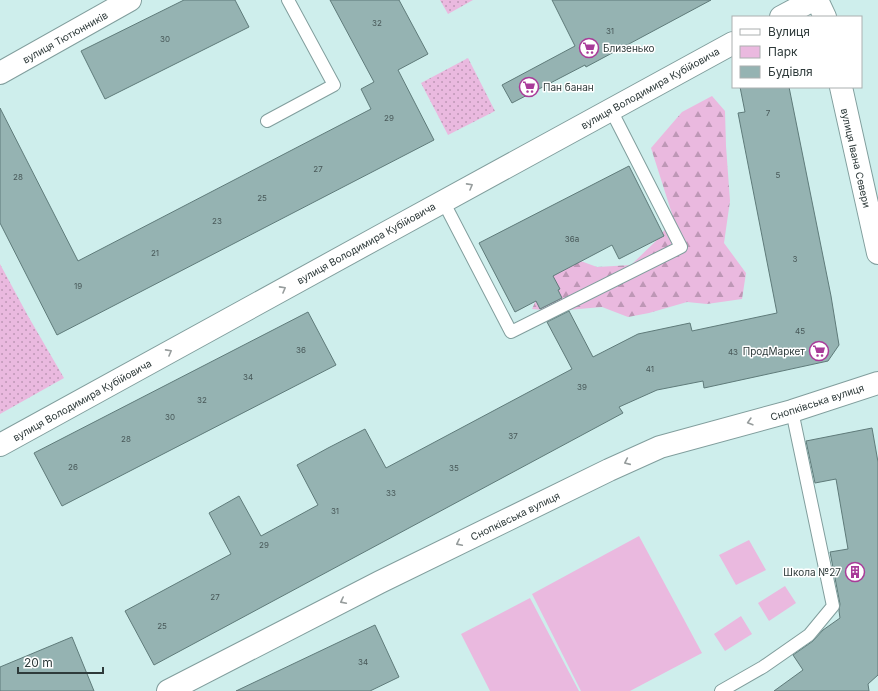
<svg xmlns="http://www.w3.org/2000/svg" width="878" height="691" viewBox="0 0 878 691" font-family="Inter,sans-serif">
<defs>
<pattern id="green-dots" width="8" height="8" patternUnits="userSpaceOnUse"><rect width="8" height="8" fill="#eab9df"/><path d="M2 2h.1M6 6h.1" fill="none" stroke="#be97b6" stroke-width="1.8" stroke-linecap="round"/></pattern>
<pattern id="forest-firs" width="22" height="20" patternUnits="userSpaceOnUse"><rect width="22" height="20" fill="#eab9df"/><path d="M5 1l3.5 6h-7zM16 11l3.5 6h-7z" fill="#be97b6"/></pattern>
</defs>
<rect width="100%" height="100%" fill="#ceeeec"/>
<!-- green -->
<path fill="url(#green-dots)" d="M440,0H473L448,14Z
M468,58L495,111L448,135L421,83Z
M0,264L28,316L64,378L0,414Z"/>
<!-- forest -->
<path fill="url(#forest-firs)" d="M712,96L725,111L726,146L730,201L724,243L746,273L742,299L707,304L687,302L649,313L628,317L602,307L556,311L532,309L547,276L578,260L597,267L631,265L659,238L673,217L651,148L682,112Z"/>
<!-- pitch -->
<path fill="#eab9df" d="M639,536L702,653L630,691H581L532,594Z
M749,540L766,570L736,585L719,555Z
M785,586L796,603L769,621L758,603Z
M530,598L579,691H490L461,634Z
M741,616L752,634L725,651L714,634Z"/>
<!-- building -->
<path fill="#95b3b2" stroke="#5f7b7a" d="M184,0H235L249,27L105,99L81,51Z
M330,0H399L428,54L398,70L434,140L57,335L0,223V108L78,261L371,109L361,89L374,82Z
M552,0H711L586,67L585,65L512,103L502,85L575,46Z
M740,87H789L831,296L839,345L828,361L704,388L703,381L657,390L619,407L623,413L154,665L125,611L231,554L209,513L239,496L261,536L318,505L297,465L328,448L365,429L386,468L572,369L547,322L569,311L593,357L638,334L690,323L692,331L777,313L738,113L745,112Z
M629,166L664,236L619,259L612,245L553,276L560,289L558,290L562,298L540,309L536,301L515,312L479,243Z
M308,312L336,365L62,506L34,453Z
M872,428L878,462V675L868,684L869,691H774L803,670L793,655L813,641L823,630L840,618L839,611L840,604L830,552L848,549L836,479L815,483L806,441Z
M375,625L399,677L370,691H236Z
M72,637L94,691H0V667Z"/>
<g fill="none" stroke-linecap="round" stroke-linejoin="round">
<defs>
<path id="service" d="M267,121L334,85L288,0
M443,201L511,332L681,247L611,110
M721,691L763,667L809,635L833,606L792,411"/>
<path id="minor" d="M817,0L825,17
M781,17L813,0
M0,73L130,0
M841,87L878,253
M0,445L384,234L733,43"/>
<path id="secondary" d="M168,691L380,582L609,470L660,447L792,411L878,383"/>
</defs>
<!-- service casing -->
<use href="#service" stroke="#819e9d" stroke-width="14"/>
<!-- minor casing -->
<use href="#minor" stroke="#819e9d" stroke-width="24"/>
<!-- secondary casing -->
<use href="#secondary" stroke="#819e9d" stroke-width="24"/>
<!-- service -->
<use href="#service" stroke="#fff" stroke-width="12"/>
<!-- minor -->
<use href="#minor" stroke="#fff" stroke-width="22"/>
<!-- secondary -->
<use href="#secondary" stroke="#fff" stroke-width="22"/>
</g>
<!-- one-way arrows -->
<defs><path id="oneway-chevron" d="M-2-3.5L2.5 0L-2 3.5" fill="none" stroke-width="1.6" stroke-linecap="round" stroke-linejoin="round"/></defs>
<g stroke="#969c9c">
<use href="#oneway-chevron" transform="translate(470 186) rotate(-29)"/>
<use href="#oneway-chevron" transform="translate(283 289) rotate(-29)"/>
<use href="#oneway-chevron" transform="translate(169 352) rotate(-29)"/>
<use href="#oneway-chevron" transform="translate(750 422) rotate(164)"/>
<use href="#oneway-chevron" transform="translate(627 462) rotate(156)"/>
<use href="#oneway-chevron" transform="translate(459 543) rotate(154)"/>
<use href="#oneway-chevron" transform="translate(343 601) rotate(153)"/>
</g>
<!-- icons -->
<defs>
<symbol id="supermarket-ring" viewBox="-11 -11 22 22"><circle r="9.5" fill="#fff" stroke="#a93b99" stroke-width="1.5"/><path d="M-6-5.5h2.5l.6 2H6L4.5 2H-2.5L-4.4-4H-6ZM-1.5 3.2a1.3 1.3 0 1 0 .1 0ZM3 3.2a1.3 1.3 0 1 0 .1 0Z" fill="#a93b99"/></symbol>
<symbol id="building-ring" viewBox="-11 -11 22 22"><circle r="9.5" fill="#fff" stroke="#a93b99" stroke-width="1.5"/><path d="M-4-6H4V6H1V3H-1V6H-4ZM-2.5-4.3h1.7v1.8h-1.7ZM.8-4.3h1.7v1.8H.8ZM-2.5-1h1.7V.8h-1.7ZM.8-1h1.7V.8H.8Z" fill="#a93b99"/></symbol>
</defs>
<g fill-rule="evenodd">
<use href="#supermarket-ring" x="578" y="37" width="22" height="22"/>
<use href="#supermarket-ring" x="518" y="76" width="22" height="22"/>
<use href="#supermarket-ring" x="808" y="340" width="22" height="22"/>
<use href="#building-ring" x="844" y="561" width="22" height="22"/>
</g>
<g text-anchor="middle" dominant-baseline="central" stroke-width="3" stroke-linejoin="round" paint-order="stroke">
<!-- number labels -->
<g font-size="8" fill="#485858">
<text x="377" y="23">32</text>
<text x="610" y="31">31</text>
<text x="165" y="39">30</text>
<text x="768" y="113">7</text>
<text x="389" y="118">29</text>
<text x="318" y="169">27</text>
<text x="778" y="175">5</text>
<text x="18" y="177">28</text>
<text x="262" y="198">25</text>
<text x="217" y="221">23</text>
<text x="572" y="239">36а</text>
<text x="155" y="253">21</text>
<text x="795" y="259">3</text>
<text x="78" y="286">19</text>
<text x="800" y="331">45</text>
<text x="301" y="350">36</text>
<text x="733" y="352">43</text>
<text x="650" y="369">41</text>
<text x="248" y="377">34</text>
<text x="582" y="387">39</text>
<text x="202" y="400">32</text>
<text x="170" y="417">30</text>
<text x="513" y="436">37</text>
<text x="126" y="439">28</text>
<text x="73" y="467">26</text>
<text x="454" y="468">35</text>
<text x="391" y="493">33</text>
<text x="335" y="511">31</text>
<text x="264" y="545">29</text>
<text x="215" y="597">27</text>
<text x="162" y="626">25</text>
<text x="363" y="662">34</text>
</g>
<!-- street labels -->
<g font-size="10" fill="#2e3a3a" stroke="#fff">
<text transform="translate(65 37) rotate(-29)">вулиця Тютюнників</text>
<text transform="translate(650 88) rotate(-29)">вулиця Володимира Кубійовича</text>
<text transform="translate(856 158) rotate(77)">вулиця Івана Севери</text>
<text transform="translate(366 243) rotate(-29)">вулиця Володимира Кубійовича</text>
<text transform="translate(82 400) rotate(-29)">вулиця Володимира Кубійовича</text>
<text transform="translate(817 402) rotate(-18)">Снопківська вулиця</text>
<text transform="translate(515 516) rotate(-26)">Снопківська вулиця</text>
</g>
<!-- poi labels -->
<g font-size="10" fill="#2e3a3a" stroke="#fff" text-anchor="start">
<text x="603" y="48">Близенько</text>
<text x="543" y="87">Пан банан</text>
<text x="805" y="351" text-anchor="end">ПродМаркет</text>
<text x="841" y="572" text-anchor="end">Школа №27</text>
</g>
</g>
<!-- legend -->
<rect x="732" y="16" width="130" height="72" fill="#ffffff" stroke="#abb0b0"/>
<rect x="740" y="29" width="20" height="6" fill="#ffffff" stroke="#abb0b0"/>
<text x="768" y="36" font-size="12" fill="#2e3a3a">Вулиця</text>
<rect x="740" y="46" width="20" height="12" fill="#eab9df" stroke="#abb0b0"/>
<text x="768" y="56" font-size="12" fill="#2e3a3a">Парк</text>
<rect x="740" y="66" width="20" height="12" fill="#95b3b2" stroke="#abb0b0"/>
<text x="768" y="76" font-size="12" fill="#2e3a3a">Будівля</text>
<!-- scale -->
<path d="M18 667v6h85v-6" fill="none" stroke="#2e3a3a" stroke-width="2"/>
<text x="24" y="667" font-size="12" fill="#2e3a3a" stroke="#ffffff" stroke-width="3" paint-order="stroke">20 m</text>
</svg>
